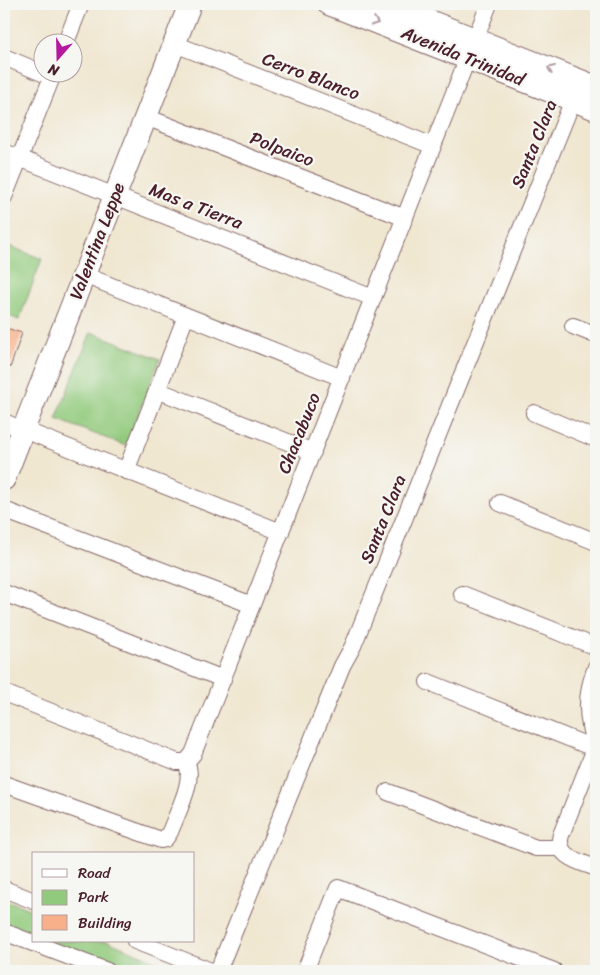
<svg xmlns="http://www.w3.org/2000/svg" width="600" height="975" viewBox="0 0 600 975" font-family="Sriracha,sans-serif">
<rect width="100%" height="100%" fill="#f6f6f2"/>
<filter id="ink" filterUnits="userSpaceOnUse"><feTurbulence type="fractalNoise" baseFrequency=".02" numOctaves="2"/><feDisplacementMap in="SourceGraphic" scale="10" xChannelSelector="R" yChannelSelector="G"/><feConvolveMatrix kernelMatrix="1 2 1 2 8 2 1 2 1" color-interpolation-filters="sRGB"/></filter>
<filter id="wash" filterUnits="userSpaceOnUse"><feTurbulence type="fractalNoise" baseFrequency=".0096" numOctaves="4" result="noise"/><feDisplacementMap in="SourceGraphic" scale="20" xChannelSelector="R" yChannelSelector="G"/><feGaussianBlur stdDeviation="1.12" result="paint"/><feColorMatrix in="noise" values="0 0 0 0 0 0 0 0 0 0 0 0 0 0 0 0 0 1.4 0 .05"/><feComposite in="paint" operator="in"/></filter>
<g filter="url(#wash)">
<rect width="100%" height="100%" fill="#f0e7d1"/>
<!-- green -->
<path fill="#92ca7d" stroke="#6e7454" d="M7,245L42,259L19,320L4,314V253Z
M91,332L160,359L126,446L56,419Z
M4,899L34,911V937L4,925Z
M45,941H107L180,971H122Z"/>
<g id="blocks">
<!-- building -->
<path fill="#f7b08a" d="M6,328L22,333L10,368L4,365V336Z"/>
</g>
</g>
<g filter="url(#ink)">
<use href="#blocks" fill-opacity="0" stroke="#846565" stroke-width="1"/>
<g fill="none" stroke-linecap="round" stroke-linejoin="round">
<defs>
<path id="street" d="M66,42L81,4
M175,44L433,146
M4,57L52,77
M146,117L405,218
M4,152L373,298
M4,197L54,72
M84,275L342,378
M573,326L596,335
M157,390L313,452
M534,413L596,439
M4,422L281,532
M126,471L186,316
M500,503L596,542
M4,510L252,605
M4,593L223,679
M462,594L596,647
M428,682L596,749
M4,693L177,762H186
M596,746L561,835C554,857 581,862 596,868
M595,748C587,718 584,697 596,667
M186,762L193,754L489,4
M4,784L161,840L165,839L170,832C177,813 196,779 186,762
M388,792L536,848H560
M4,889L34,901
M4,932L107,971
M135,941L211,971
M218,971L342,666L353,646L577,90
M305,971L338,888L554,971"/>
<path id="secondary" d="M329,4L596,109
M386,4L596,87
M4,479L190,4"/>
</defs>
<!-- street casing -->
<use href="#street" stroke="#846565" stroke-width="18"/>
<!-- secondary casing -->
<use href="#secondary" stroke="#846565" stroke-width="24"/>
<!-- street -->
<use href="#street" stroke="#fff" stroke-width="16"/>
<!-- secondary -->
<use href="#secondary" stroke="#fff" stroke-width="22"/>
</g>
<!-- one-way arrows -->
<defs><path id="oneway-chevron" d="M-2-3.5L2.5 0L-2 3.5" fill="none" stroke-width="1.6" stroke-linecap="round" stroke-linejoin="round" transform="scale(1.25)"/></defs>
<g stroke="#ae9aa0">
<use href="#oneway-chevron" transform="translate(375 22) rotate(21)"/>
<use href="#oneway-chevron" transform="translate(551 69) rotate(-158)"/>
</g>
</g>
<g text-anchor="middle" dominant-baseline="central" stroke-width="4.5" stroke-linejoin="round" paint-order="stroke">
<!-- street labels -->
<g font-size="18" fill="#4a1f2b" stroke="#f6f6f2">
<text transform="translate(463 56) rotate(22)">Avenida Trinidad</text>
<text transform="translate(311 76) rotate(21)">Cerro Blanco</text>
<text transform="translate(534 144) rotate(-68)">Santa Clara</text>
<text transform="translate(282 149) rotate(21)">Polpaico</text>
<text transform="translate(196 206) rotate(21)">Mas a Tierra</text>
<text transform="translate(97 241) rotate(-69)">Valentina Leppe</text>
<text transform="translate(299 433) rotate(-68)">Chacabuco</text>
<text transform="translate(383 519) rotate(-68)">Santa Clara</text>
</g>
</g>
<!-- margin -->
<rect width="600" height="975" fill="none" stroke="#f6f6f2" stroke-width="20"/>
<!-- legend -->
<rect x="32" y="852" width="162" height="90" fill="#f6f6f2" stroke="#b1a0a2"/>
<rect x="42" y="869" width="25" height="8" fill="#ffffff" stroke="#b1a0a2"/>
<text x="78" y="878" font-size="15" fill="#4a1f2b">Road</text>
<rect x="42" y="890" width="25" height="15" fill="#92ca7d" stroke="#b1a0a2"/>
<text x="78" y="902" font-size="15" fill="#4a1f2b">Park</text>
<rect x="42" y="915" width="25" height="15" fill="#f7b08a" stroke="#b1a0a2"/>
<text x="78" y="928" font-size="15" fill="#4a1f2b">Building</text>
<!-- north arrow -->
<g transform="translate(58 58) rotate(200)"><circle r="24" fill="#f6f6f2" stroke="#b1a0a2"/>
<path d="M0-4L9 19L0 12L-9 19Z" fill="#b5179e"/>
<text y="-8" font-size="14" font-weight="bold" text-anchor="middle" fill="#4a1f2b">N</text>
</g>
</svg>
